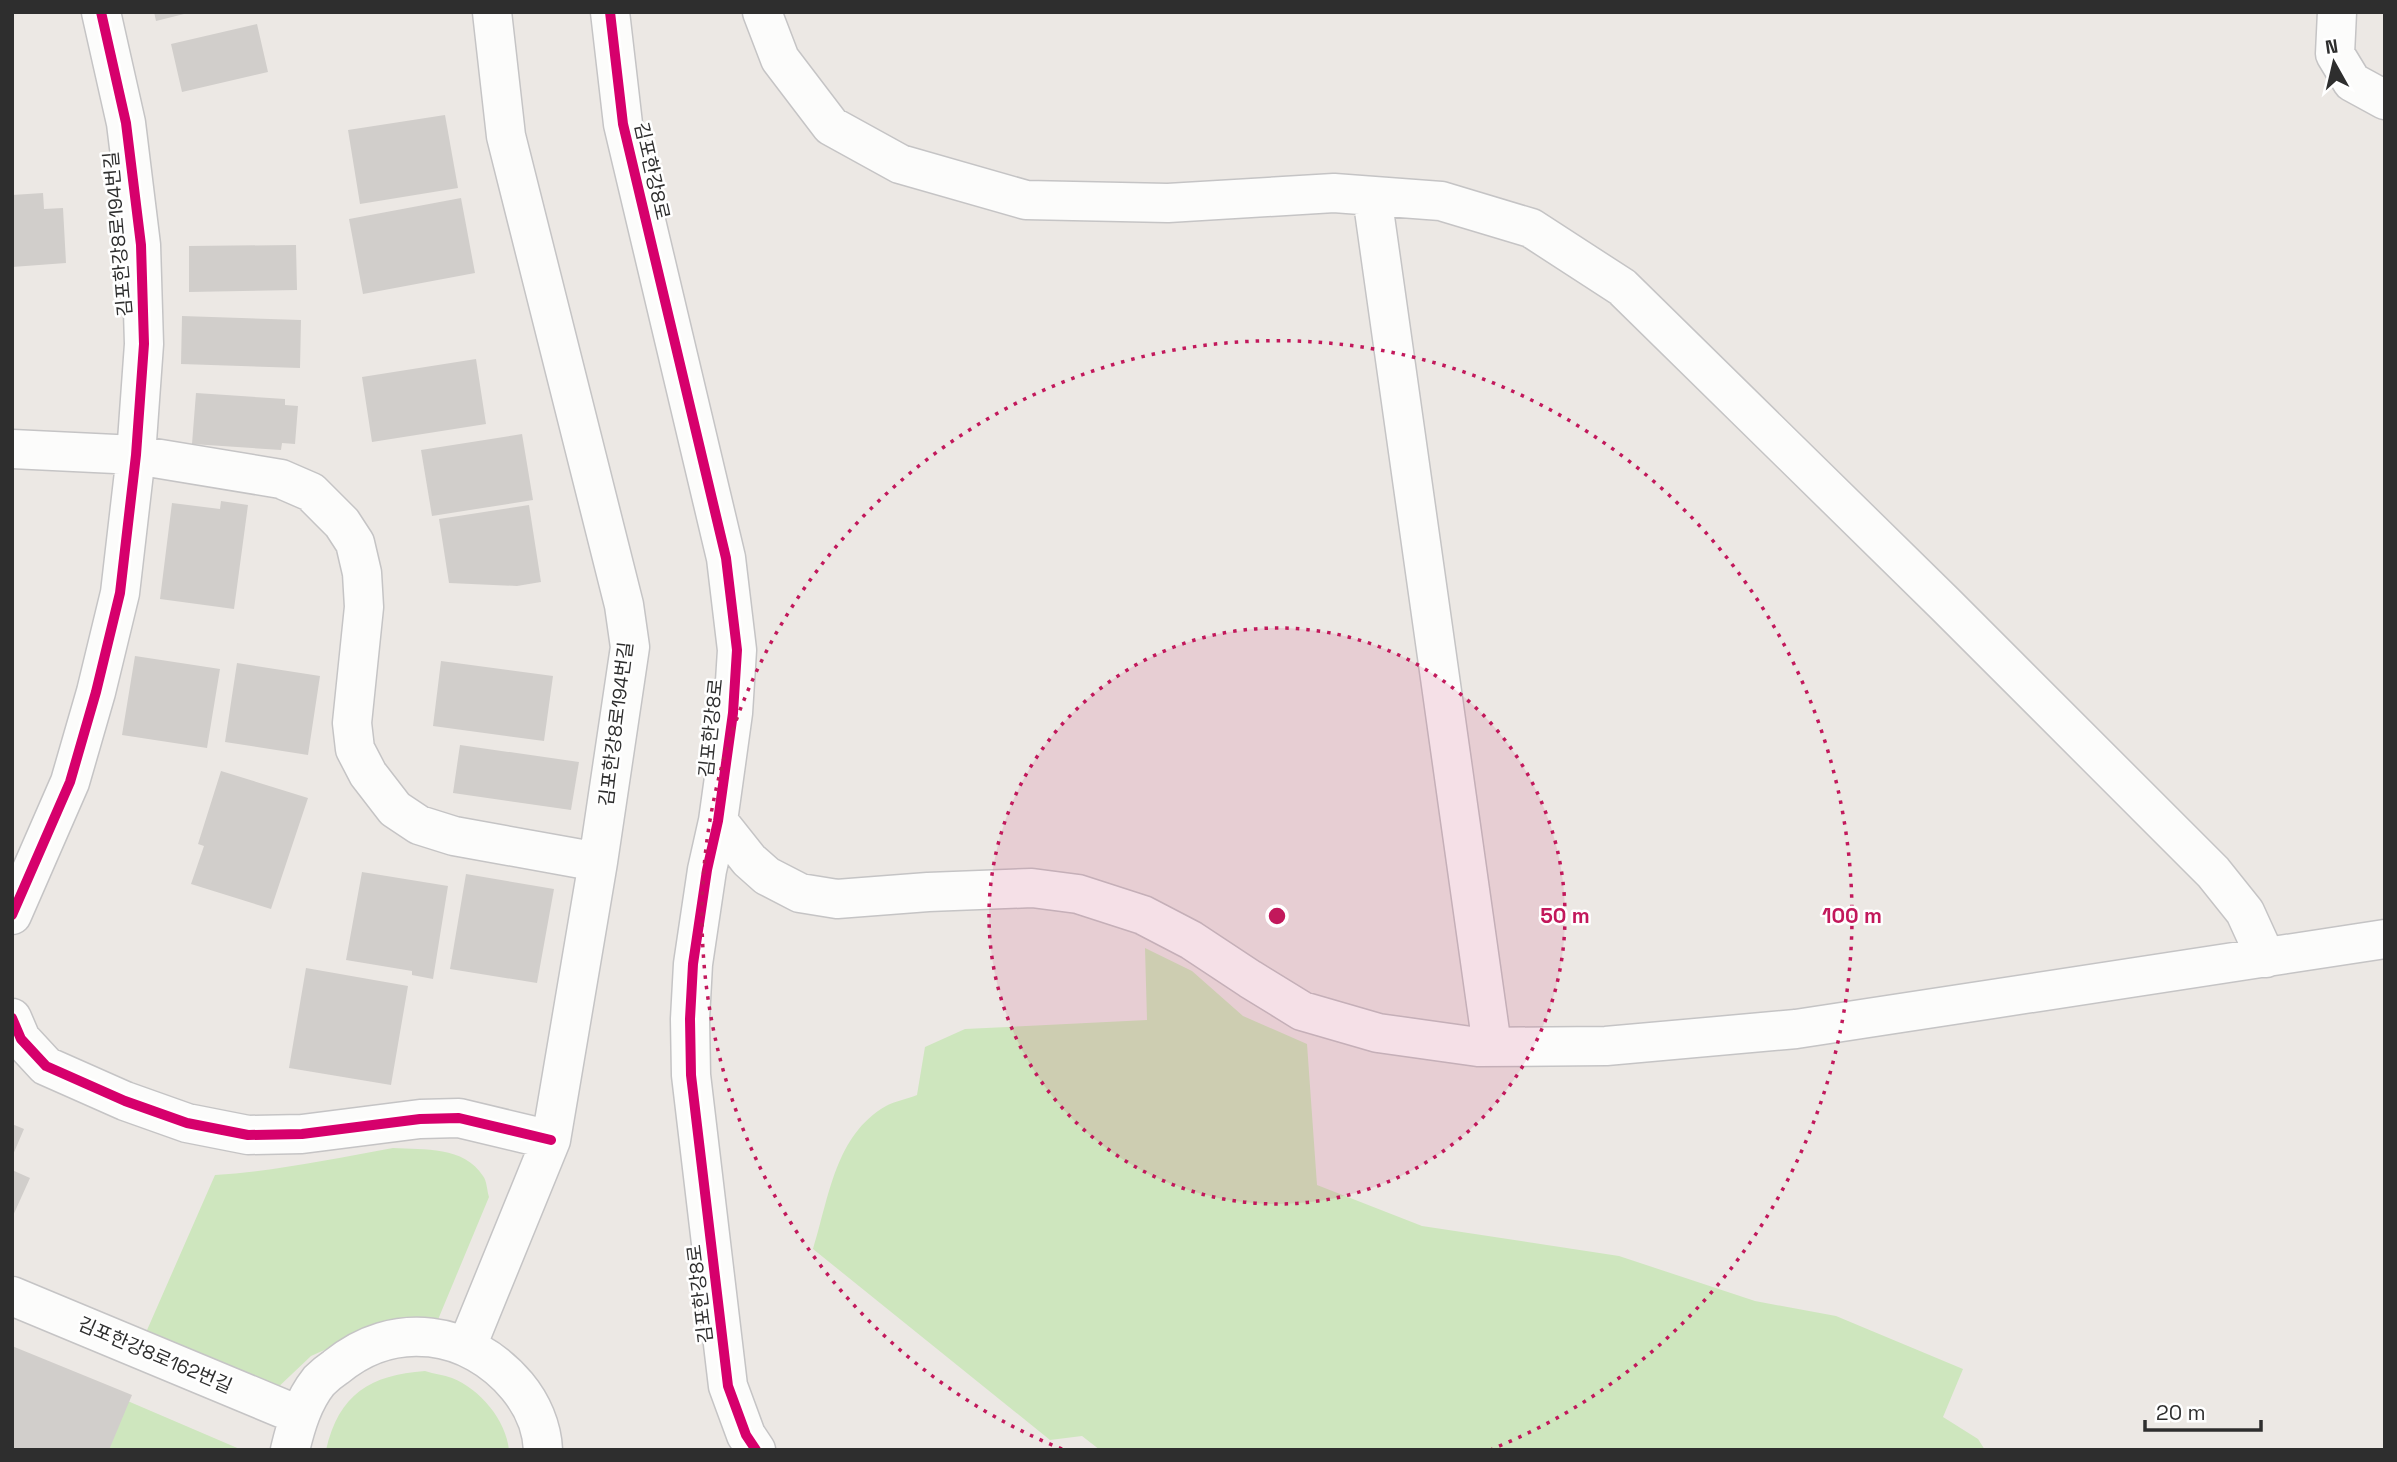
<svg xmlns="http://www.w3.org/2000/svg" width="2397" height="1462" viewBox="0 0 2397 1462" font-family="'Space Grotesk','Noto Sans KR',sans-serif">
<rect width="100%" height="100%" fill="#ece8e4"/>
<!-- green -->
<path fill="#cee6be" d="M1145,948L1192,971L1243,1016L1307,1044L1317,1185L1422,1226L1619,1256L1755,1301L1836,1316L1963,1369L1943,1417L1978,1439L1985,1450H1100L1082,1436L1050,1440L813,1249C829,1198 835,1135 886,1106C895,1101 907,1099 917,1095L925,1047L965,1029L1147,1020Z
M393,1148C424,1150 464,1146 483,1176C487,1181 487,1191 489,1197L432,1334H360L311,1356L272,1393L144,1337L215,1175C276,1171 333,1159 393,1148Z
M425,1371C434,1374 444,1375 452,1378C480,1389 506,1420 509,1450H326C339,1394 370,1375 425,1371Z
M116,1396L242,1450H92Z"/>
<!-- building -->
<path fill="#d1cecb" d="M154,12H188V13L156,21Z
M257,24L268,72L182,92L171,44Z
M445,115L458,188L360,204L348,130Z
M43,193L44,209L63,208L66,263L12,267V195Z
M461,198L475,273L363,294L349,219Z
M296,245L297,290L189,292V246Z
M182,316L301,320L300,368L181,364Z
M476,359L486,424L372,442L362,377Z
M196,393L285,399V405L298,406L295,444L282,443L281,450L192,444Z
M522,434L533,500L432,516L421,450Z
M221,501L248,505L234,609L160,599L172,503L220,509Z
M529,505L541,582L517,586L449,583L439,519Z
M135,656L220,669L207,748L122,735Z
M441,661L553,676L544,741L433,726Z
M237,663L320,676L308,755L225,742Z
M460,745L579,762L571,810L453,793Z
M221,771L308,798L271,909L191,884L204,846L198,844Z
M362,872L448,886L433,979L412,975V971L346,960Z
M466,874L554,889L537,983L450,969Z
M306,968L408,986L391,1085L289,1068Z
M12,1124L24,1129L12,1157Z
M12,1170L30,1178L12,1218Z
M12,1346L132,1395L109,1450H12Z"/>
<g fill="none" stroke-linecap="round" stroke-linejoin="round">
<defs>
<path id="minor" d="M610,12L623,124L726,558L737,650L733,713L718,821L707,870L693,964L690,1019L691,1075L728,1386L746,1435L756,1450
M762,12L780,59L831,126L900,164L1026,200L1168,203L1334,193L1441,201L1531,228L1622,287L1945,604L2213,872L2245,912L2266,958
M2337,12L2335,54L2352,82L2385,100
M1372,196L1492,1046
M12,449L136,455L281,479L311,492L342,523L355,543L362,573L364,607L352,723L355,749L368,774L395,809L419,825L454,836L598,862
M718,821L749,860L767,876L800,893L837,899L928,892L1032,888L1078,894L1143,915L1191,940L1250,979L1302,1011L1378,1033L1478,1047L1606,1046L1796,1029L2385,939
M12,915L70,782L96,692L120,593L136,455L144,344L141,245L126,123L101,12
M12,1018L21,1039L46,1066L125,1101L187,1123L248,1135L302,1134L420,1119L459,1118L551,1140
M12,1296L298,1415
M467,1346L551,1140L598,862L630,647L624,605L506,136L492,12
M290,1450C296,1425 303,1401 319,1381C324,1376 330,1371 336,1367C394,1319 470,1330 517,1386C532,1404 542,1427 543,1450"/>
</defs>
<!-- minor casing -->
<use href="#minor" stroke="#c5c4c5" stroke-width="41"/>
<!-- minor -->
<use href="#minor" stroke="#fcfcfb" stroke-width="38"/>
<defs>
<path id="cycleway" d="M610,12L623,124L726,558L737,650L733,713L718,821L707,870L693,964L690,1019L691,1075L728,1386L746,1435L756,1450
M12,915L70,782L96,692L120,593L136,455L144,344L141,245L126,123L101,12
M12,1018L21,1039L46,1066L125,1101L187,1123L248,1135L302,1134L420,1119L459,1118L551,1140"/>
</defs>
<!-- cycleway casing -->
<use href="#cycleway" stroke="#fff" stroke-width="15"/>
<!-- cycleway -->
<use href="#cycleway" stroke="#d6006c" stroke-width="10"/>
</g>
<!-- distance rings -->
<circle cx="1277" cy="916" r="288" fill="#c2185b" fill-opacity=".12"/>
<g fill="none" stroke="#c2185b" stroke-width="3.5" stroke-dasharray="3.5 7">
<circle cx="1277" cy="916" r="288"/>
<path d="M1062 1449A575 575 0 1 1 1492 1449"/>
</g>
<g text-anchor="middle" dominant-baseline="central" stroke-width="5" stroke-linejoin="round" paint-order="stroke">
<!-- street labels -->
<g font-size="19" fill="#2e2e2e" stroke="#fff">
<text transform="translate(652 171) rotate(77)">김포한강8로</text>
<text transform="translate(118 234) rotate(-95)">김포한강8로194번길</text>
<text transform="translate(616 724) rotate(-83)">김포한강8로194번길</text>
<text transform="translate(711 728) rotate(-84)">김포한강8로</text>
<text transform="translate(700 1294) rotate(-97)">김포한강8로</text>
<text transform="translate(155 1355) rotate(23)">김포한강8로162번길</text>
</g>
</g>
<circle cx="1277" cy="916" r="10" fill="#c2185b" stroke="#fff" stroke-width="3.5"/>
<g font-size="21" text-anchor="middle" font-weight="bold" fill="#c2185b" stroke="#fff" stroke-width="5" stroke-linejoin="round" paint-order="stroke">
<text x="1565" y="923">50 m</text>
<text x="1852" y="923">100 m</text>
</g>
<!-- border -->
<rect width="2397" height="1462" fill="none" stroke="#2e2e2e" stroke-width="28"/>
<!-- north arrow -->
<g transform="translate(2334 63) rotate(352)" stroke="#ffffff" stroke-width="5" paint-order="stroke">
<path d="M0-5L12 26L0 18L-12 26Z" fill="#2e2e2e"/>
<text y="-10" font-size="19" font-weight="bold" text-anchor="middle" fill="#2e2e2e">N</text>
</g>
<!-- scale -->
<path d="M2145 1420v10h116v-10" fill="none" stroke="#2e2e2e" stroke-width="3.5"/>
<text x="2156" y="1420" font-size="21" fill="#2e2e2e" stroke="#ffffff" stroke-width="5" paint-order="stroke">20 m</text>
</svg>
